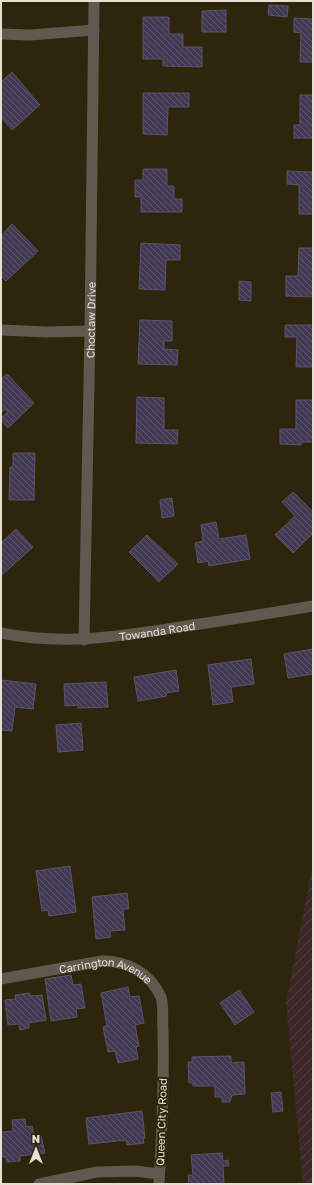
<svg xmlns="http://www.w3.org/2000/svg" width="314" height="1185" viewBox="0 0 314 1185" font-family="'Golos Text',sans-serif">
<defs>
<pattern id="industrial-furrows" width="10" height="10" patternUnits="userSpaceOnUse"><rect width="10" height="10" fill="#3c2828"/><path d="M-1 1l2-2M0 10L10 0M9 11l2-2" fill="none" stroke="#4f3d3c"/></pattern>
<pattern id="building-back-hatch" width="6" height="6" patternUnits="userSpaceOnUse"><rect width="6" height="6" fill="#423a52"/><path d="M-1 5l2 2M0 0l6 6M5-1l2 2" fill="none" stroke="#5d566a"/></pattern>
</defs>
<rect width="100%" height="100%" fill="#2e260c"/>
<!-- industrial -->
<path fill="url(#industrial-furrows)" d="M313,863V1184H303L286,1002Z"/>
<!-- building -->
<path fill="url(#building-back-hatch)" stroke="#5b526c" d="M269,5L288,6L287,17L268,15Z
M226,10V32H202V11Z
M143,17H169V34H183V47H202V67L163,66V59H143Z
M294,18L313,19V62H300L301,33L294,32Z
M12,72L40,105L12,130L1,117V82Z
M143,93H189V107H168L167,135L143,134Z
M300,95H313V138H294V125H300Z
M143,169H167V186H174V199H182V212H141V197H135V180H143Z
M287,171L313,172V214H299V185L287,184Z
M12,224L38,251L6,281L1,276V251L2,250L1,249V236Z
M141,243L180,245V260H166L165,290L139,289Z
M299,248H313V297L286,296V276H298Z
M239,281L251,282V301L239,300Z
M140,320L172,321V341H164V349L178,350L177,365L138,364Z
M285,325H313V367H296L297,337H285Z
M7,374L34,403L8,428L1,420V418L8,412L5,409L1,413V379Z
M137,397L164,398V430H178L177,444L136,443Z
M296,400H313V442H301V445L280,444V429H296Z
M13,453H35L34,500H9L10,467H13Z
M293,492L313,512V533L293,553L275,535L295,516L282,502Z
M172,498L174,516L162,518L160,500Z
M216,522L219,539L246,535L250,559L209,566L208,561L198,563L195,543L203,541L201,525Z
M16,529L33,547L1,576V543Z
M147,535L178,564L159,582L129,552Z
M313,649V674L288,678L284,654Z
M251,659L254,684L231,687L233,702L213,705L208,665Z
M176,670L179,691L166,693L167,696L138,701L134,677Z
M1,680L36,684L33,709L15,707L12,731L1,730Z
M106,682L108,707L78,708V705L65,706L64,684Z
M81,723L83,750L58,752L56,725Z
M70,866L76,912L49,916L48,910L42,911L36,871Z
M127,893L129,909H123L125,930L110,931L111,937L96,939L92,897Z
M71,975L73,985L81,984L85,1008L76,1009L77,1017L51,1021L45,979Z
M128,987L130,997L139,996L144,1023L135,1025L139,1046L136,1047L138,1059L118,1063L115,1051L108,1052L103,1027L107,1026L101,993Z
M239,990L254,1012L235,1025L220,1003Z
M30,993V996L42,995L46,1020L29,1023V1028L20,1030L19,1024L8,1025L5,1000L16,999L15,995Z
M231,1056V1063L244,1062L245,1094L232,1095L230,1102H222V1097H215V1086H193V1083H189L188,1062H192V1057Z
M281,1092L283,1111L273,1112L271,1093Z
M142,1111L145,1138H143L144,1143L127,1145L126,1140L89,1144L86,1118Z
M25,1119L26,1127L32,1126L34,1137L41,1136L45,1153L20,1156V1161L7,1162L6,1157H1V1132L13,1131L12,1120Z
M222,1153L223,1161L228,1160L229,1166H223L224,1184H189L188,1175H193L191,1155Z"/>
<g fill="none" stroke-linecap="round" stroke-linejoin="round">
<!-- minor -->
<g stroke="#61594f" stroke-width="11">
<path d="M1,34L30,35L94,30"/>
<path d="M1,330L46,332L90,331"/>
<path id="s1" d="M1,633C64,646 124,636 186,626C228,620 271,613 313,606"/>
<path id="s2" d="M84,640L90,331L94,1"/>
<path id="s3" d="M1,979L102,961C128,961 150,973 161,997C164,1005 162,1022 163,1031C164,1081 162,1133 159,1184"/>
<path d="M39,1184L97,1172L135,1171L159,1174"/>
</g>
</g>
<g text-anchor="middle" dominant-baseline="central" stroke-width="4" stroke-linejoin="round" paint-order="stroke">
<!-- street labels -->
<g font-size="11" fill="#e5e0d1" stroke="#2e260c">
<text stroke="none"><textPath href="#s2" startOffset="320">Choctaw Drive</textPath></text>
<text stroke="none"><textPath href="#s1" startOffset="157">Towanda Road</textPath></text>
<text stroke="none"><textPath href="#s3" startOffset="108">Carrington Avenue</textPath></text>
<text transform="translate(161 1122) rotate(-88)">Queen City Road</text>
</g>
</g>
<!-- border -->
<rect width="314" height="1185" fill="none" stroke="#e5e0d1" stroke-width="4"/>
<!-- north arrow -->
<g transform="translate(36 1149)" stroke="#2e260c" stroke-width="3" paint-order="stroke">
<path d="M0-3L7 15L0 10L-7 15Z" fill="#e5e0d1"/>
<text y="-6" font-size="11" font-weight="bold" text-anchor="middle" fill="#e5e0d1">N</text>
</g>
</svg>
